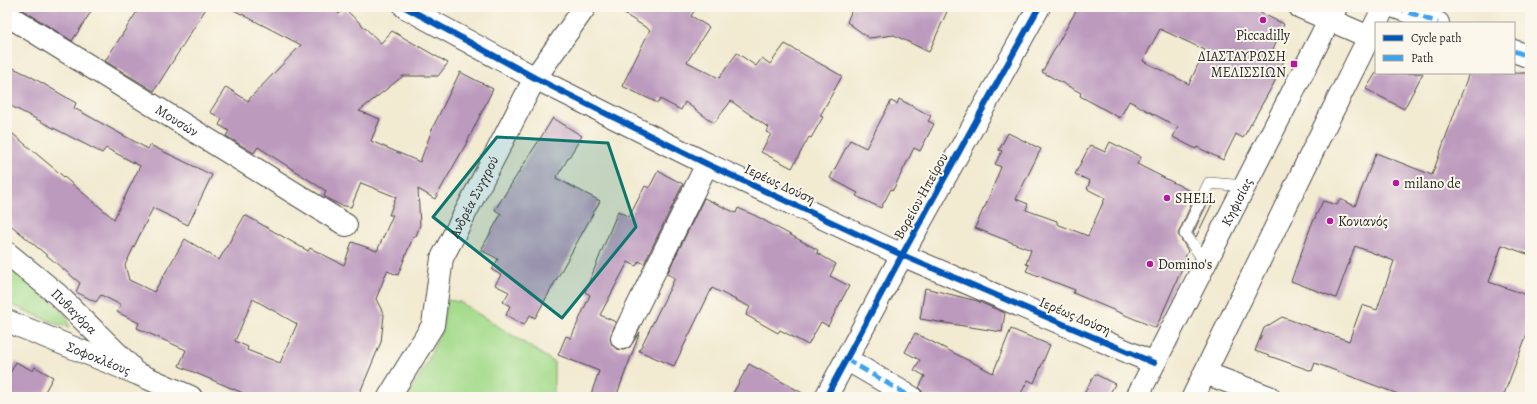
<svg xmlns="http://www.w3.org/2000/svg" width="1537" height="404" viewBox="0 0 1537 404" font-family="Alegreya,serif">
<rect width="100%" height="100%" fill="#fbf7ec"/>
<filter id="ink" filterUnits="userSpaceOnUse"><feTurbulence type="fractalNoise" baseFrequency=".025" numOctaves="2"/><feDisplacementMap in="SourceGraphic" scale="8" xChannelSelector="R" yChannelSelector="G"/><feConvolveMatrix kernelMatrix="1 2 1 2 8 2 1 2 1" color-interpolation-filters="sRGB"/></filter>
<filter id="wash" filterUnits="userSpaceOnUse"><feTurbulence type="fractalNoise" baseFrequency=".012" numOctaves="4" result="noise"/><feDisplacementMap in="SourceGraphic" scale="16" xChannelSelector="R" yChannelSelector="G"/><feGaussianBlur stdDeviation="0.9" result="paint"/><feColorMatrix in="noise" values="0 0 0 0 0 0 0 0 0 0 0 0 0 0 0 0 0 1.4 0 .05"/><feComposite in="paint" operator="in"/></filter>
<g filter="url(#wash)">
<rect width="100%" height="100%" fill="#f2ead1"/>
<!-- green -->
<path fill="#a4db8c" stroke="#68835c" d="M7,260L67,316L69,327L59,325L7,303Z
M447,300L460,302L554,362V397H407L426,365L441,331Z"/>
<g id="blocks">
<!-- building -->
<path fill="#bc9abe" fill-rule="evenodd" d="M18,7H94L72,41Z
M140,7H207L154,91L105,61Z
M228,7H332L339,14L345,9L381,43L392,31L448,63L438,76H403L359,111L380,119L371,141L420,162L433,127L460,72L493,89L466,144L435,199L418,189L420,225L416,236L413,237L398,275L387,271L376,299L384,315L381,342L358,397H241L243,393L179,366L186,350L137,328L139,323L117,312L121,305L101,295L96,302L76,292L80,283L7,222V129L114,219L140,166L106,148L102,153L7,104V65L30,76L76,103L74,108L148,149L150,145L212,175L188,225L153,208L125,265L129,280L154,292L185,239L219,260L245,215L308,251L310,248L344,265L352,242L377,251L393,215H389L396,197L361,183L351,207L340,205L330,200L324,196L326,191L258,147L254,153L226,136L229,131L219,125L222,119L210,112L226,87L248,101L252,96L301,45ZM253,299L297,324L280,363L247,350L248,347L235,341Z
M613,7H697L691,16L709,27L687,62L719,78L737,53L756,66L762,58L770,64L785,44L842,76L820,116L823,117L811,138L809,137L792,168L761,152L771,134L766,132L769,128L731,101L714,123L685,102L681,110L660,99L658,103L622,86L650,30Z
M853,7H949L929,52L894,35L869,38L847,22Z
M1078,7H1248L1284,24L1273,50L1286,56L1274,83L1243,138L1236,134L1223,160L1197,147L1196,149L1173,137L1178,127L1129,101L1120,118L1080,96L1081,93L1042,72ZM1160,29L1205,50L1189,84L1143,61Z
M1376,73H1423L1404,109L1366,89Z
M1469,73H1530V255L1502,245L1489,282L1530,296V326L1503,397H1406L1315,363L1312,371L1255,351L1264,328L1282,317L1349,341L1362,305L1377,310L1394,261L1355,246L1336,298L1291,281L1311,226L1323,201L1337,205L1340,199L1355,206L1376,153L1432,175Z
M899,99L931,116L928,121L934,124L920,151L914,148L893,190L891,189L881,208L856,196L858,193L830,178L850,140L866,148L891,101L897,104Z
M553,118L582,136L556,178L600,201L535,318L530,315L524,325L506,315L510,306L503,302L509,292L495,285L501,275L492,270L498,259L481,250L501,214L495,210Z
M1008,133L1041,149L1016,199L1028,204L1026,210L1057,221V224L1088,236L1105,198L1087,189L1090,181L1075,174L1090,145L1105,152L1110,142L1141,157L1137,164L1196,194L1178,234L1188,251L1185,257H1187L1156,328L1073,293L1075,290L1026,271L1029,265L1026,264L1031,250L975,228L984,207H985L1001,167L995,164L1002,151L999,150Z
M658,171L683,184L644,264L639,261L636,266L628,262L600,315L616,322L610,338L612,345L617,349L623,350L629,348L640,332L616,397H590L599,371L558,355L566,336L571,338L590,295L585,292L618,211L629,217L645,186L649,188Z
M704,198L736,213L738,208L756,216L818,250L817,253L836,264L830,276L849,286L828,326L821,322L808,345L780,330L778,333L746,315L750,307L712,288L674,366L639,351L675,278L667,274Z
M1209,200L1213,202L1196,237L1193,233Z
M925,288L977,301L1005,313L1002,332L920,319Z
M1011,329L1050,345L1034,383L1028,380L1019,397H923L922,391L919,388L925,376L914,370L920,360L905,352L915,333L993,373Z
M16,362L33,371L35,367L53,377L42,397H7V379Z
M749,364L810,397H731Z
M1095,374L1115,384L1108,397H1082Z"/>
</g>
</g>
<g filter="url(#ink)">
<use href="#blocks" fill-opacity="0" stroke="#494844" stroke-width="1"/>
<g fill="none" stroke-linecap="round" stroke-linejoin="round">
<defs>
<path id="lane" d="M1206,263L1185,234L1209,183L1245,186"/>
<g id="street">
<path d="M405,7L535,78L707,164L902,255L1154,363"/>
<path d="M1395,7L1438,23"/>
<path id="s1" d="M7,15L346,225"/>
<path d="M1514,51L1530,57"/>
<path id="s2" d="M7,253L57,294L130,366"/>
<path id="s3" d="M7,321L138,374L191,397"/>
<path d="M622,338L707,164"/>
<path d="M846,359L911,397"/>
<path d="M1205,373L1269,397"/>
<path id="s4" d="M389,397L433,325L442,258L535,78L585,7"/>
<path d="M826,397L902,255L1039,7"/>
</g>
<path id="secondary" d="M1300,7L1369,37"/>
<g id="primary">
<path id="s5" d="M1137,397L1336,7"/>
<path d="M1193,397L1319,138L1384,7"/>
</g>
</defs>
<!-- lane casing -->
<use href="#lane" stroke="#494844" stroke-width="12"/>
<!-- street casing -->
<use href="#street" stroke="#494844" stroke-width="24"/>
<!-- secondary casing -->
<use href="#secondary" stroke="#494844" stroke-width="24"/>
<!-- primary casing -->
<use href="#primary" stroke="#494844" stroke-width="24"/>
<!-- lane -->
<use href="#lane" stroke="#fff" stroke-width="11"/>
<!-- street -->
<use href="#street" stroke="#fff" stroke-width="22"/>
<!-- secondary -->
<use href="#secondary" stroke="#fff" stroke-width="22"/>
<!-- primary -->
<use href="#primary" stroke="#fff" stroke-width="22"/>
<!-- quiet -->
<path stroke="#3ea3eb" stroke-width="5" stroke-dasharray="10 5" stroke-linecap="butt" d="M1395,7L1438,23
M1514,51L1530,57
M846,359L911,397"/>
<defs>
<path id="cycleway" d="M405,7L535,78L707,164L902,255L1154,363
M826,397L902,255L1039,7"/>
</defs>
<!-- cycleway casing -->
<use href="#cycleway" stroke="#fbf7ec" stroke-width="8"/>
<!-- cycleway -->
<use href="#cycleway" stroke="#0057b8" stroke-width="6"/>
</g>
</g>
<!-- marked area -->
<path fill="#0f766e" fill-opacity="0.2" stroke="#0f766e" stroke-width="3" stroke-linejoin="round" d="M497,137L608,143L636,227L562,318L433,217Z"/>
<!-- markers -->
<g fill="#b5179e" stroke="#fbf7ec" stroke-width="1.5">
<circle cx="1263" cy="20" r="4"/>
<rect x="1290" y="60" width="8" height="8" rx="2"/>
<circle cx="1396" cy="183" r="4"/>
<circle cx="1167" cy="198" r="4"/>
<circle cx="1330" cy="221" r="4"/>
<circle cx="1150" cy="264" r="4"/>
</g>
<g text-anchor="middle" dominant-baseline="central" stroke-width="4" stroke-linejoin="round" paint-order="stroke">
<!-- poi labels -->
<g font-size="14" fill="#2b2b2b" stroke="#fbf7ec" text-anchor="start">
<text x="1263" y="35" text-anchor="middle">Piccadilly</text>
<text x="1286" y="56" text-anchor="end">ΔΙΑΣΤΑΥΡΩΣΗ<tspan x="1286" dy="16">ΜΕΛΙΣΣΙΩΝ</tspan></text>
<text x="1404" y="183">milano de</text>
<text x="1175" y="198">SHELL</text>
<text x="1338" y="221">Κονιανός</text>
<text x="1158" y="264">Domino's</text>
</g>
<!-- street labels -->
<g font-size="14" fill="#2b2b2b" stroke="#fbf7ec">
<text stroke="none"><textPath href="#s1" startOffset="200">Μουσών</textPath></text>
<text transform="translate(780 184) rotate(25)">Ιερέως Δούση</text>
<text transform="translate(921 196) rotate(-61)">Βορείου Ηπείρου</text>
<text stroke="none"><textPath href="#s4" startOffset="221">Ανδρέα Συγγρού</textPath></text>
<text stroke="none"><textPath href="#s5" startOffset="219">Κηφισίας</textPath></text>
<text stroke="none"><textPath href="#s2" startOffset="89">Πυθαγόρα</textPath></text>
<text transform="translate(1075 316) rotate(23)">Ιερέως Δούση</text>
<text stroke="none"><textPath href="#s3" startOffset="99">Σοφοκλέους</textPath></text>
</g>
</g>
<!-- margin -->
<rect width="1537" height="404" fill="none" stroke="#fbf7ec" stroke-width="24"/>
<!-- legend -->
<rect x="1375" y="22" width="140" height="52" fill="#fbf7ec" stroke="#a8a59f"/>
<rect x="1383" y="35" width="20" height="6" fill="#0057b8" stroke="#a8a59f"/>
<text x="1411" y="42" font-size="12" fill="#2b2b2b">Cycle path</text>
<rect x="1383" y="55" width="20" height="6" fill="#3ea3eb" stroke="#a8a59f"/>
<text x="1411" y="62" font-size="12" fill="#2b2b2b">Path</text>
</svg>
